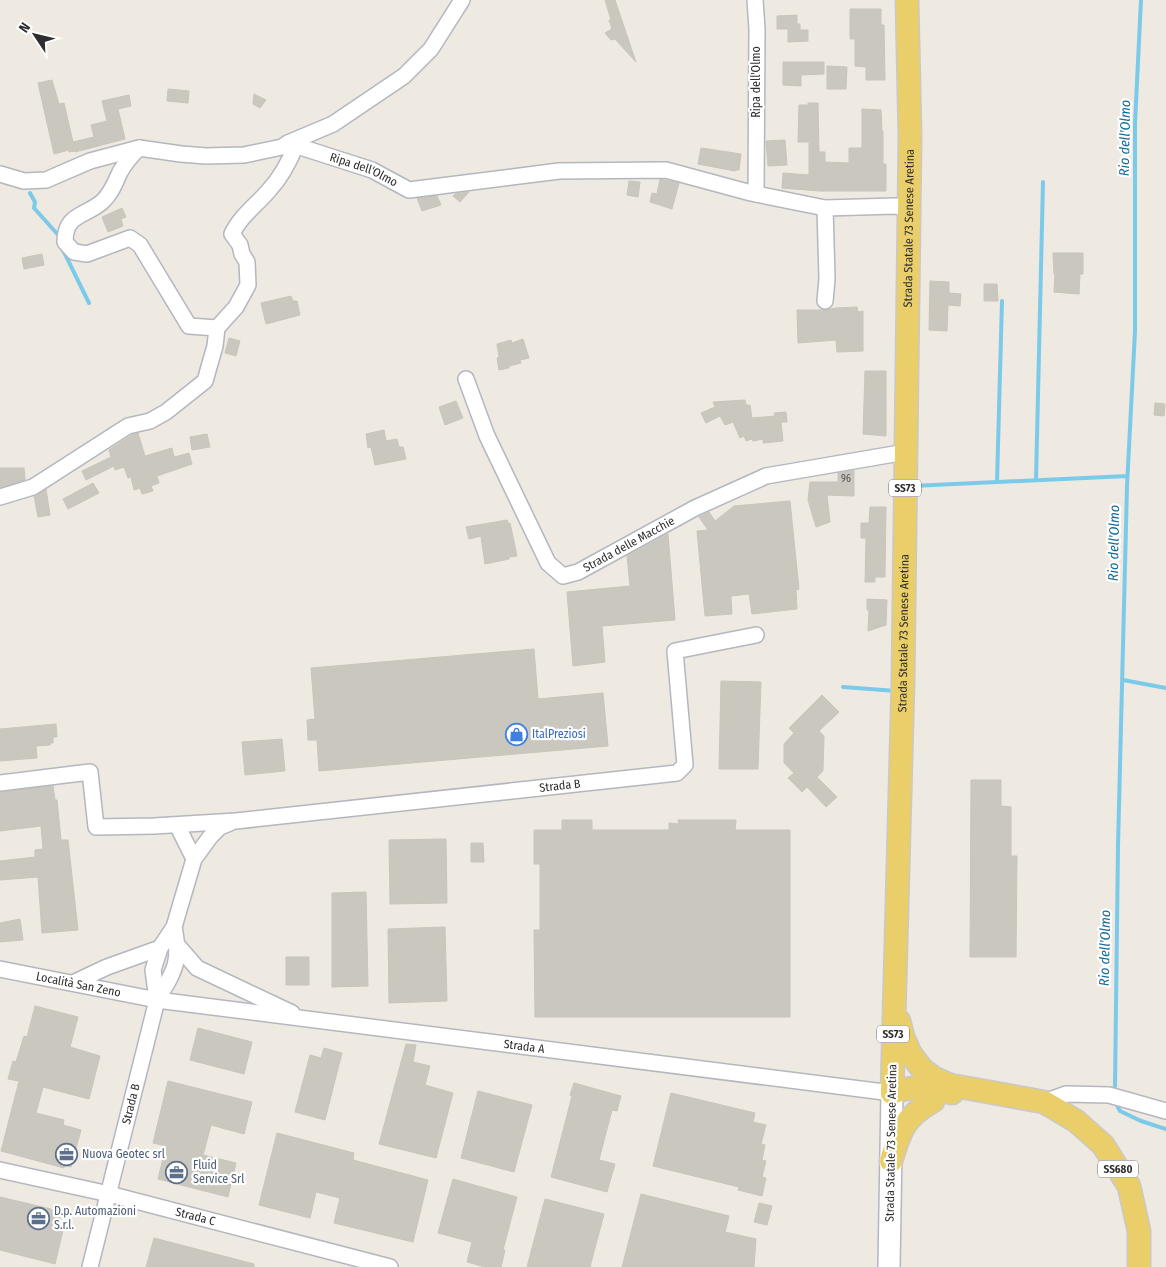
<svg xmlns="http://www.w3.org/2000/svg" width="1166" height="1267" viewBox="0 0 1166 1267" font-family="'Fira Sans Condensed',sans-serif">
<rect width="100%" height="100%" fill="#eee9e1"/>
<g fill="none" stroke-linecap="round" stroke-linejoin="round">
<!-- stream -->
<path stroke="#7bcae9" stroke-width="4" d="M30,193L35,202L34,208L60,237
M62,248L89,303
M1036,480L1043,182
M997,482L1002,301
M912,486L1127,476
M1123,680L1166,688
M843,687L896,691
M1115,1086L1118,846L1127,486L1135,331V123L1141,0
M1115,1101L1120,1111L1141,1121L1166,1129"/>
</g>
<!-- building -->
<path fill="#cac7bf" stroke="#cac5bb" d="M605,0H615L636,62L615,39L611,40L605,33L612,29L609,20H611Z
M850,9H881V25H884L885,80H866V67L855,66V39H850Z
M797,15V24H800V30H808V41L788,42V29H777V16Z
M783,62H824V74L801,75V86L783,85Z
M827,66L847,67L846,89H827Z
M52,80L59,104L64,103L73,142L94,137L91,125L107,121L102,101L129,95L131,106L118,109L125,139L75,152V151L69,152V150L54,154L38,83Z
M168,89L189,91L188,103L167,101Z
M254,94L266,100L260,108L253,104Z
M808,103H818L819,152H825V162L849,163V148H862V109L881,110L882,131H883V164H886V191H820L782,188L783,173L809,175V142H798L799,105H808Z
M785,140L787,165L768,166L766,141Z
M701,148L741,154L739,170H736L735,171L698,164Z
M660,179L679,183L672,209L650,202L652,193L657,194Z
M629,181L640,182L638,197L627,195Z
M469,192L460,202L453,196L455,194Z
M437,196L441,205L422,211L417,198Z
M122,208L126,217L121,219L123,226L108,232L102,217Z
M1053,253H1083V274H1080L1079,294L1054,292L1055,274H1054Z
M42,254L44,265L24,269L22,258Z
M930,281L949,282V293L961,294L960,306L948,305L947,331L929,330Z
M984,284H997L998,301H984Z
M291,296L293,301H297L300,315L266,324L261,303Z
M857,307L858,312L863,311V351L837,352L836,340L798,343L797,310H825L837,308Z
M229,338L240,341L236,356L225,353Z
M523,339L529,358L520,360L521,363L509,366V368L499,370L497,358L499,357L497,344L511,340L512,343Z
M865,371H886V436L863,434Z
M745,400L746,405H750L752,418L775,416L774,413L786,412L787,422H781L783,441L763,443V439L753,441L752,439L746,441L744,436L740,438L733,422L725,425L720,416L706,423L701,413L715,407L713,402Z
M456,401L463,418L445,425L439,407Z
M1155,403L1165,404L1164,416L1154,415Z
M384,430L386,441L397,439L399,447H403L406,459L375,465L371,447L368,448L366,434Z
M138,433L145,456L172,448L174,457L189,453L192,464L157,476L159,483L151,486L153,491L142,494L140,488L134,490L131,477L128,478L124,467L115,470L114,466L86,480L82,471L111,457L109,450L132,435Z
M207,434L210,447L192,450L190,437Z
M0,468H24L25,480L0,487Z
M854,470V496L827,495L830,522L816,527L808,500L810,482H838V473Z
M93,483L99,493L68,509L63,499Z
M46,489L50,515L38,517L34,496Z
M790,501L799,589L796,590L797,609L752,614L749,594L731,596L732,614L705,616L697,531L708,530L699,517L709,512L715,521L734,506Z
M870,507H886L885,577H875V582H865L866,538H861V523H869Z
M507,520L508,523H510L517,556L509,557V559L485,564L481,536L469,539L466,527Z
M668,534L675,620L602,626L605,662L573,666L567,592L630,586L627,556Z
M867,599L887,600L886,625L868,631L869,610H867Z
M534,649L538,699L603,693L608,746L319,771L317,740H308L307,720L315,719L311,668Z
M721,681L761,682L758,769H719Z
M822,695L839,712L819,731L824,736L823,771L817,777L837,797L826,807L807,787L802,792L788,778L794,773L784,763V744L794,733L789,728Z
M56,724L57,737H53V743H50V745L36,746L37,758L0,761V729Z
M282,739L285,771L245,775L242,742Z
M971,780H1001V806L1011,807V856H1017L1016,957H970Z
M53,786L55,800H57L61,840H68L78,930L42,933L38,877L0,880V861L35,857V850L43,849L41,826L0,831V792Z
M562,820H592V830H669V823L679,824L678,820H736L735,830H790V1017H535L534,930H540V864H534V830H562Z
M446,839L447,903L390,904L389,840Z
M471,843H483L484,862H471Z
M366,892L368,986L332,987V893Z
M20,919L23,940L0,942V923Z
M445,927L447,1001L389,1003L388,929Z
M286,957H309V985H286Z
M35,1006L78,1017L70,1047L100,1056L89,1099L43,1087L36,1113L64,1120L63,1125L81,1130L71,1167L65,1166L64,1168L1,1151L19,1081L8,1079L13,1061L16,1062L24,1036L27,1037Z
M198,1028L252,1042L244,1074L190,1060Z
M406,1044L416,1045L413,1062L430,1066L425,1085L453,1093L436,1158L379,1144Z
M324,1048L342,1053L325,1120L295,1112L310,1055L321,1058Z
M168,1081L252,1102L244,1134L211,1125L203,1155L236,1163L228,1197L158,1179L166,1146L153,1143Z
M574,1083L621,1096L617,1111L612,1110L599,1160L615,1164L607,1192L551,1177L572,1096L570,1095Z
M478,1091L532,1105L514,1172L461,1158Z
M671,1093L755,1113L753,1122L766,1125L761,1144L765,1145L762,1160L766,1161L762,1177L766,1178L762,1196L738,1190L739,1187L653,1166Z
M277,1133L354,1153L353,1160L428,1180L413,1242L334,1223L340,1198L316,1192L310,1218L259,1205Z
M453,1179L517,1197L503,1250H505L501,1267H485L467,1262L472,1242L438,1233Z
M641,1194L729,1216L725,1232L756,1239L754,1267H622Z
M0,1197L51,1209L60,1218L64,1226L55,1264L0,1250Z
M545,1199L604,1214L590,1267H527Z
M759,1203L772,1206L767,1225L754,1222Z
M154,1238L254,1264V1267H146Z"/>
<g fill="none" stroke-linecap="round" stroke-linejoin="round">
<defs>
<g id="street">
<path id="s1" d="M462,0L431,49L404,76L333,124L288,143L372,170L409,190L559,171L666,170L751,193L825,208L895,206L909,208"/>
<path d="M755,0L757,29L756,194"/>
<path d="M0,174L24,181L46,180L90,161L139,148"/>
<path d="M825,301L827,279L825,208"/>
<path d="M217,328L236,307L248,285L247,262L242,254L240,245L232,234C240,216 258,204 270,189C281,177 290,160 296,145"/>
<path id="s2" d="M466,379L487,436L548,563L563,576L578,572L695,508L766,476L906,452"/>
<path d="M0,497L33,487L128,426L150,421L166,412L205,381L215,346L217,328L189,326L140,245L130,238L87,254L74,252L65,242C65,214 84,217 102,202C111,194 115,183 120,172C125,163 132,155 139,148L181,154L206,156L244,155L282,147L288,143"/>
<path id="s3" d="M0,783L90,772L96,827L154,826L236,821L677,773L685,765L675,651L756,635"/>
<path d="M177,825L194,859"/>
<path d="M178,946L197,968L292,1013"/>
<path id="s4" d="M0,969L157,1000L892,1093"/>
<path d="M73,983L107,967L160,948"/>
<path d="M157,1000L153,970L160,948L174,927L194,859L210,837L220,827L230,823"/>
<path d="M1044,1102L1066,1094L1109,1095L1166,1111"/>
<path id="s5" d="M0,1170L109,1194L390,1267"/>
<path id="s6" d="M90,1267L157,1000C175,970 181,963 174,927"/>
</g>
<path id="secondary" d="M889,1267L892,1093"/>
<g id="primary">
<path d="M899,1021L903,1037L910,1053L922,1069L934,1078L950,1085L1044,1102L1076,1121L1103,1145L1129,1186L1139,1231V1267"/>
<path id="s7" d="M892,1093L903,681L910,137L907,0"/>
<path d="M892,1093C912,1085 931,1088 952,1093"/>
<path d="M891,1161C900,1131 904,1117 933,1101"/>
</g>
</defs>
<!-- street casing -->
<use href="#street" stroke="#b4b7c0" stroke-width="18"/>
<!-- secondary casing -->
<use href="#secondary" stroke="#b4b7c0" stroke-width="24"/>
<!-- primary casing -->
<use href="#primary" stroke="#c9c9c9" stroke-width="25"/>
<!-- street -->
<use href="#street" stroke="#fff" stroke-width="15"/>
<!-- secondary -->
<use href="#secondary" stroke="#fff" stroke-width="21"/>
<!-- primary -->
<use href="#primary" stroke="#eace6a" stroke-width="22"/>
</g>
<!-- icons -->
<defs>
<symbol id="shop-ring" viewBox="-11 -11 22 22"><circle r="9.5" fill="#fff" stroke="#3f7fe0" stroke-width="1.5"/><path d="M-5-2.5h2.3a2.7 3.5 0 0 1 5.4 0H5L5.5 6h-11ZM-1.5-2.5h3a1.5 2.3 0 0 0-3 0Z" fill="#3f7fe0"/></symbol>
<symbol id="office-ring" viewBox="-11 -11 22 22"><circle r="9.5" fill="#fff" stroke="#5c6f8a" stroke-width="1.5"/><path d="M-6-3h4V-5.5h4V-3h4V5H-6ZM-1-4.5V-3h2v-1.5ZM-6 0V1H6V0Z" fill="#5c6f8a"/></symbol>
</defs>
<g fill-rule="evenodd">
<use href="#shop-ring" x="504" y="722" width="25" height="25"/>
<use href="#office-ring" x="54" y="1142" width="25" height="25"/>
<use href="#office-ring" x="164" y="1160" width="25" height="25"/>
<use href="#office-ring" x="26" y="1206" width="25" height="25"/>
</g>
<g text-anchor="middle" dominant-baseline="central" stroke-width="4.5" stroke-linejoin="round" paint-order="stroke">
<!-- number labels -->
<g font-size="10" fill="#555452">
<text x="846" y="479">96</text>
</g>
<!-- shield labels -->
<g fill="#fff" stroke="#6d6d6d" stroke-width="1">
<rect x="889" y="479.5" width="32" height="17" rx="4"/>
<rect x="877" y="1025.5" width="32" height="17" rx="4"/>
<rect x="1098" y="1160.5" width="40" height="17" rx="4"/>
</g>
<g font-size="11" font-weight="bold" fill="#2e2e2e">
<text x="905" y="488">SS73</text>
<text x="893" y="1034">SS73</text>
<text x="1118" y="1169">SS680</text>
</g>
<!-- street labels -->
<g font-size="12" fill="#2e2e2e" stroke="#fff">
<text transform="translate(756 82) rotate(-90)">Ripa dell'Olmo</text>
<text stroke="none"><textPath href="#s1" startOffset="311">Ripa dell'Olmo</textPath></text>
<text stroke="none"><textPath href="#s7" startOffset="865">Strada Statale 73 Senese Aretina</textPath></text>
<text stroke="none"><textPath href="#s2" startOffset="295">Strada delle Macchie</textPath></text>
<text stroke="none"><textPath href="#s7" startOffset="460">Strada Statale 73 Senese Aretina</textPath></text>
<text stroke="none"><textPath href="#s3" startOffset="612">Strada B</textPath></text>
<text stroke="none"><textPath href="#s4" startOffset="80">Località San Zeno</textPath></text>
<text stroke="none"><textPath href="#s4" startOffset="530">Strada A</textPath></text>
<text stroke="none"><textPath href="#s6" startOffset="168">Strada B</textPath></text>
<text transform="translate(891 1143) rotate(-89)">Strada Statale 73 Senese Aretina</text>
<text stroke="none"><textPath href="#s5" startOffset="201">Strada C</textPath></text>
</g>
<!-- shop labels -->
<g font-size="12" fill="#366cbe" stroke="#fff" text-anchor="start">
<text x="532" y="734">ItalPreziosi</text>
</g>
<!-- service labels -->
<g font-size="12" fill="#4e5e75" stroke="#fff" text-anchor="start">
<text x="82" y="1154">Nuova Geotec srl</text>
<text x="193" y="1165">Fluid<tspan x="193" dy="14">Service Srl</tspan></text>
<text x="54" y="1211">D.p. Automazioni<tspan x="54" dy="14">S.r.l.</tspan></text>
</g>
<!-- water labels -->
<g font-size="14" font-style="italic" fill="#156b9a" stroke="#fff">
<text transform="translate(1125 138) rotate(-89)">Rio dell'Olmo</text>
<text transform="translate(1114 543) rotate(-89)">Rio dell'Olmo</text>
<text transform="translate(1105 948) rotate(-89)">Rio dell'Olmo</text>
</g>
</g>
<!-- north arrow -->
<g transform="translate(35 35) rotate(305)" stroke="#ffffff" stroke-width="4" paint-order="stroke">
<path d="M0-4L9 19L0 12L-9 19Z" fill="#2e2e2e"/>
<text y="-8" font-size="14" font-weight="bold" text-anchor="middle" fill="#2e2e2e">N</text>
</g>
</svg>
